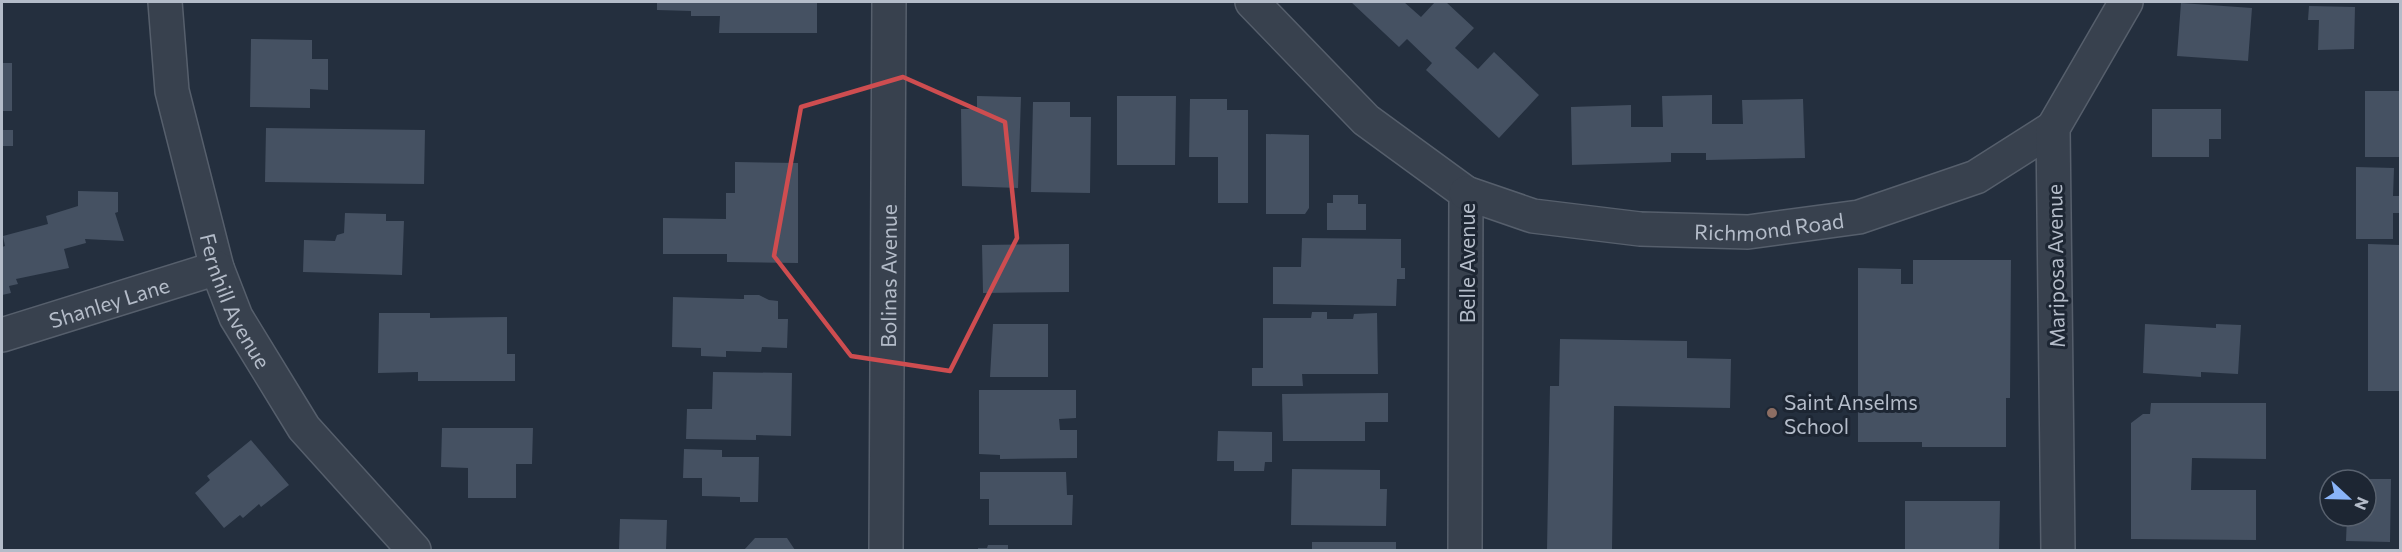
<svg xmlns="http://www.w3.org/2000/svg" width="2402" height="552" viewBox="0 0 2402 552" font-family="Commissioner,sans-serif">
<rect width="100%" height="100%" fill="#242f3e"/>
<!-- building -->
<path fill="#455162" d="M657,2H817V33H719L720,16H691V11L657,10Z
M1351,2H1404L1421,17L1435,2H1446L1474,28L1455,48L1478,69L1494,52L1539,95L1499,138L1426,70L1432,63L1407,39L1399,47Z
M2181,3L2252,8L2248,61L2177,56Z
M2309,6L2355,7L2354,49L2318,50L2319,20H2308Z
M251,39L312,40V59H328V90L310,89V108L250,107Z
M2,63H12V111H2Z
M2365,91H2400V157H2365Z
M1712,95V124H1743L1742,100L1803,99L1805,158L1706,160V153H1671V162L1572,165L1571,107L1631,105V127H1663L1662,96Z
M977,96L1021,97L1018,188L962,186L961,109H977Z
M1117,96H1176L1175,165H1117Z
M1190,99H1227V110H1248V203H1218V157H1189Z
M1033,102H1070V117H1091L1090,193L1031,192Z
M2152,109H2221V139H2209V157H2152Z
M266,128L425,130L424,184L265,182Z
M2,130H13V146H2Z
M1266,134L1309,135V208L1305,214H1266Z
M735,162L798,163V263L727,262V254H663V218L726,219V193H735Z
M2356,167L2394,168L2393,196H2400V213H2393V239H2356Z
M78,191L118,192V212L115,213L124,241L85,239L86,243L64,249L69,268L16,279L18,284L9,286L11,293L2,295V247L5,246L3,236L48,224L46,216L78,206Z
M1333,195H1358V204H1366V230H1327V203H1333Z
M345,213L386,214V221H404L402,275L303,272L304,240L335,241L337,235L344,233Z
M1302,238L1401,239V268H1405V279H1397L1396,306L1273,304V267H1301Z
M1069,244V292L983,293L982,245Z
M2368,244L2400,245V391H2368Z
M1913,260H2011L2010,398H2006V447H1922V442H1858V268L1901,269V284H1913Z
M744,295H759L769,300L778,301V319H788L787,348L762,347L761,352L726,351V357L701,356V348L672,347L673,297L741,299H744Z
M1312,312H1327V319H1353L1354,314L1377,313L1378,374H1302L1303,386H1252V368H1263V318H1311Z
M379,313H430V318L507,317V354H515V381H418V372L378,373Z
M993,324H1048V377H990Z
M2145,324L2216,328V324L2241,325L2238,374L2201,372V377L2143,373Z
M1560,339L1687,341V358L1731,359L1730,408L1614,406L1612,550H1547L1550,386H1559Z
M713,372L792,373L791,436L756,435V440L686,439L687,409H712Z
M979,390H1076V418L1059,419L1060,430H1077V458L1000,459V455L979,454Z
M1388,393V422H1365V441H1283L1282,394Z
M2151,403H2266V459L2192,458L2191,490H2256V540L2131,539V423L2143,414H2150Z
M442,428H533L532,464H516V498H468V468L441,467Z
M1218,431L1272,432V462H1265L1264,471H1234V461H1217Z
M251,440L289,485L261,507L259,504L243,518L240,515L224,528L195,493L210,480L207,476Z
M684,449L722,450V457H759L758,502H740V497L702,496V478H683Z
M1292,469L1380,470V489H1387L1386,526L1291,525Z
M980,472H1066L1067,495H1073L1072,525H989V499H980Z
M2366,479H2391L2390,542L2346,541L2347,516H2366Z
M1905,501H2000L1999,550H1905Z
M620,519L667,520L666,550H619Z
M755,538H787L795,550H744Z
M1312,542H1396V550H1312Z
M988,545H1008V550H978V548H987Z"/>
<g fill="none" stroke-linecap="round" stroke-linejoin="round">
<defs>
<g id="minor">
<path id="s1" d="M165,2L172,91L217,268L236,317L304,428L414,550"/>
<path d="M1252,2L1366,120L1466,193L1465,550"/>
<path id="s2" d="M1466,193L1533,216L1640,229L1748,232L1859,217L1976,177L2053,128"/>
<path id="s3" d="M2,335L217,268"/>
<path id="s4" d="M886,550L889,2"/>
<path d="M2058,550L2053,128L2126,2"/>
</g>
</defs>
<!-- minor casing -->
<use href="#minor" stroke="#565f6c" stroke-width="36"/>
<!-- minor -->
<use href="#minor" stroke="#38414e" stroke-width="33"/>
</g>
<!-- marked area -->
<path fill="none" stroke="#ce4d50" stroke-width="4.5" stroke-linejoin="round" d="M903,77L1005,122L1017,238L950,371L851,356L774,256L801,107Z"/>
<!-- markers -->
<circle fill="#8d6e63" stroke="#1d2633" stroke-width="2" cx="1772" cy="413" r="6"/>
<g text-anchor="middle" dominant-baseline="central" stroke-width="6" stroke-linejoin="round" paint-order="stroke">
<!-- street labels -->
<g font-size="21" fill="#b4bcc9" stroke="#1d2633">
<text stroke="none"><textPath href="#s2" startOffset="308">Richmond Road</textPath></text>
<text transform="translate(1466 263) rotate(-90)">Belle Avenue</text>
<text transform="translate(2055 266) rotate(-91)">Mariposa Avenue</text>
<text stroke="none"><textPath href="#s4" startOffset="274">Bolinas Avenue</textPath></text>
<text stroke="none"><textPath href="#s1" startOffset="309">Fernhill Avenue</textPath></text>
<text stroke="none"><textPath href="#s3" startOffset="112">Shanley Lane</textPath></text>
</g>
<!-- poi labels -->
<g font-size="21" fill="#b4bcc9" stroke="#1d2633" text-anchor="start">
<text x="1784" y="401">Saint Anselms<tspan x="1784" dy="24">School</tspan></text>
</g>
</g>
<!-- border -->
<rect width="2402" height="552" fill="none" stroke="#b4bcc9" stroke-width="6"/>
<!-- north arrow -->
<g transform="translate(2348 498) rotate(112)"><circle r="28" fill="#1d2633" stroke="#59626f" stroke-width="1.5"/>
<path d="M0-4.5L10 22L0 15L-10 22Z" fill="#8ab4f8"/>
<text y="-9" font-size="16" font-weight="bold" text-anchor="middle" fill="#b4bcc9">N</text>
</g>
</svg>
